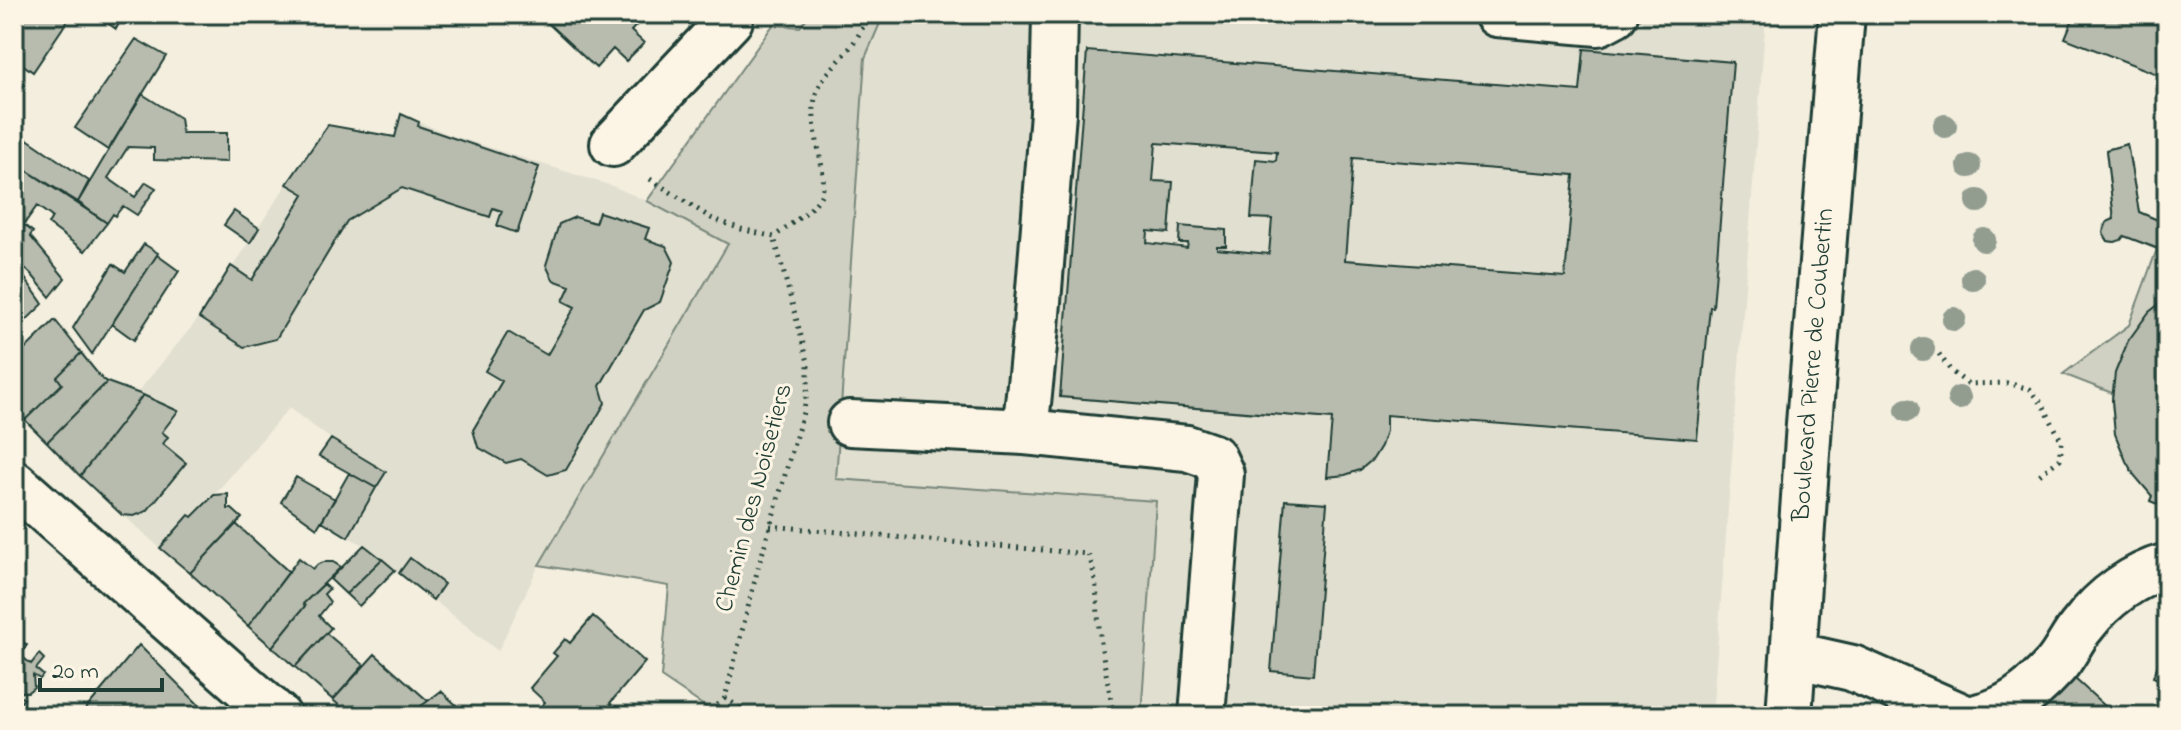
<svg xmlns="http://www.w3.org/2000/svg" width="2181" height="730" viewBox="0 0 2181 730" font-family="'Indie Flower',sans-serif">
<rect width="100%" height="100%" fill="#f3eede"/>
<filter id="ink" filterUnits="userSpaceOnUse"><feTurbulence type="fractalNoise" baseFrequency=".0125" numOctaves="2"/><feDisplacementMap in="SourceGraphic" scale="16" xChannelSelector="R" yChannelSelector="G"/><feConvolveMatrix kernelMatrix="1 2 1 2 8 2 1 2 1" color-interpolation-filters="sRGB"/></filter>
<g filter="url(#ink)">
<!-- built -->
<path fill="#e1dfd0" d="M884,14H1766L1712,716H1141L1156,501L836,480L865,58Z
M401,114L450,135L612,186L647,201L728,243L539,565L498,651L364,545L348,537L385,472L331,439L289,408L214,495L192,517L188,515L160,548L80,476L142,396L137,393L199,318L287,184L395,137Z"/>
<!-- green -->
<path fill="#d0d1c2" stroke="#78877b" stroke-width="2" d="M810,14H884L865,58L836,479L1156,501L1141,716H719L661,677L669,586L539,565L728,244L647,201L773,25L800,27Z
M2127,144L2139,212L2167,224V508L2150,501L2152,495C2124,466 2112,433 2112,393L2063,374L2129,325L2157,249L2125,236L2115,242L2108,241L2103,233L2104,225L2114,219L2106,150Z"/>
<!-- building -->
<path fill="#b8bcae" stroke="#1f3d34" stroke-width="2" fill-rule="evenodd" d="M14,14H72L33,72L14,58Z
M95,14H124L116,29Z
M538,14H647L631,31L644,43L626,61L613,49L596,68Z
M2075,14H2167V78L2065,38Z
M136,39L166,56L108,150L75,128Z
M1584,49L1733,62L1713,307H1710L1697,439L1386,415V431L1381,446L1373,459L1360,470L1345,475L1327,477L1332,419L1060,397L1087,51L1580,91ZM1156,143L1277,152L1276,161L1256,159L1251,218L1272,219L1269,254L1217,249V246H1226V230L1180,226L1179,243H1188L1187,248L1147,243L1148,231L1169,233L1173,182L1153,181ZM1353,158L1574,175L1565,277L1345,260Z
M142,94L180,118L182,133H227V162L154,160V148L128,147L108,178L135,197L146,182L156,188L137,215L123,206L115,216L113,214L107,223L78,202Z
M401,114L419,122L418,126L539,167L517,233L497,226L502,211L493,208L490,217L402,188L347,221L276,339L244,347L199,318L231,266L252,280L304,194L287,184L328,125L395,137Z
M14,130L89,181L78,202L26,170L16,185L14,184Z
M2127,144L2139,212L2167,224V252L2124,236L2121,240L2115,242L2108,241L2103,233L2107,222L2114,219L2106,150Z
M26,170L107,223L85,251L48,224L52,217L37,206L22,227L14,222V188Z
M234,211L259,228L250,243L224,225Z
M599,212L649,228L645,239L666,246L674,262L660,302L644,310L600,386L605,403L566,470L548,475L521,459L506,463L478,447L473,430L502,381L485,371L508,332L547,355L575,307L563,301L570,286L553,280L546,265L559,224L575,217L595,223Z
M14,222L22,227L24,225L33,232L30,236L65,278L50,297L32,275L14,258Z
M144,244L158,253L157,255L92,354L73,328L113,264L125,272Z
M157,255L179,271L134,340L112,324Z
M14,268L24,277L43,304L14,332Z
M2167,298V508L2150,501L2152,496L2134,475L2126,461L2115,434L2112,400L2115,373L2128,341L2149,312Z
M55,320L81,353L57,377L62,384L25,420L14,408V360Z
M81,353L102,379L107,382L47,442L25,420L62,384L57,377Z
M107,382L143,395L80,476L47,442Z
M143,395L178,411L162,432L168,437L163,444L186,463L147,511L134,516L122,515L80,476Z
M331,439L386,472L376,488L319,456Z
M349,473L376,488L348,537L322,521Z
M296,477L335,499L317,528L281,502Z
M228,494V509H232L242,518L190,573L160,548L189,515L192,517L214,495Z
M1285,500L1327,503L1313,675L1271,671Z
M236,524L289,572L248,626L190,573Z
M364,545L382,559L346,594L330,579Z
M299,558L313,569L318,564L324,562H333L341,567L303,604L305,606L272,647L248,626Z
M410,558L444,584L433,600L399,573Z
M382,559L395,570L359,606L346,594Z
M324,584L329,589L324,594L330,602L319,616L331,628L295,667L272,647L305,606L303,604Z
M593,616L645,662L610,703L614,707L606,716H533L545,702L530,688L557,656L553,653L565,639L570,643Z
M326,633L364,665L333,700L295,667Z
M22,641L27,645L20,655L31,664L39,654L44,659L36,669L43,675L40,679L33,675L34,687L28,692H20L18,695L24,699L20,703L14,699V651Z
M2167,643V702L2156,698L2163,681L2153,677Z
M139,645L200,706L202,716H92L85,710Z
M375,654L428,701L407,716H351L333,700Z
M2074,678L2116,716H2036L2050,694L2057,697Z
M441,691L468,716H407L428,701Z"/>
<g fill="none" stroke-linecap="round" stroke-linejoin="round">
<defs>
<g id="minor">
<path d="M1497,14L1598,23L1615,14"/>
<path d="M613,144L730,20V14"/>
<path d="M850,423L1025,432L1187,448L1213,457L1221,474L1202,716"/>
<path d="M1025,432L1036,327L1053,113L1055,14"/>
<path d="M1794,655L1852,668L1961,716"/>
<path id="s1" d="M1789,716L1809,424L1842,14"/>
<path d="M1980,716C2009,710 2036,687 2055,666C2066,654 2072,637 2083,625C2103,598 2134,575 2167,566"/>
</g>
<path id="major" d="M14,483L278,716"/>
</defs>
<!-- minor casing -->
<use href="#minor" stroke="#1f3d34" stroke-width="50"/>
<!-- major casing -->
<use href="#major" stroke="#1f3d34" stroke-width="50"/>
<!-- path -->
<path stroke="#1f3d34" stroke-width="5" stroke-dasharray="2 6" stroke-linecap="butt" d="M650,179L711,218L741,229L774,237C787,226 814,210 821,195C831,175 805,124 817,91C823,76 833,68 843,56C854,44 863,29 869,14
M1939,354L1951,371L1968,384L2007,383L2030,389L2043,405L2062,442L2060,459L2038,476
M770,526L1088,554C1099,582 1096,606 1100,635C1103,662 1110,689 1113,716
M725,698L752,716
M627,716L629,713L634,716
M706,716L725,698L757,572L804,409L808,386V362L774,237"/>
<!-- minor -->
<use href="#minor" stroke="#fcf5e5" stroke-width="44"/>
<!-- major -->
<use href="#major" stroke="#fcf5e5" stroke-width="44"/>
</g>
<!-- trees -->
<g fill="#929d90">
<circle cx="1945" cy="126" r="12"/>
<circle cx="1969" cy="166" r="12"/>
<circle cx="1978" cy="201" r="12"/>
<circle cx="1984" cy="240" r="12"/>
<circle cx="1973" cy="279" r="12"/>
<circle cx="1954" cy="319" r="12"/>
<circle cx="1923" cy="349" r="12"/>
<circle cx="1959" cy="398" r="12"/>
<circle cx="1907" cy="410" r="12"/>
</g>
</g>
<g text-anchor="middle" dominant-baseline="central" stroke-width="6" stroke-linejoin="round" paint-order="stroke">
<!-- street labels -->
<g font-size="26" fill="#1f3d34" stroke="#fcf5e5">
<text stroke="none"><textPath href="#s1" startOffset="352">Boulevard Pierre de Coubertin</textPath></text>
<text transform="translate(755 498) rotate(-75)">Chemin des Noisetiers</text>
</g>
</g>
<!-- margin -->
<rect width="2181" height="730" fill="none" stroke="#fcf5e5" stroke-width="48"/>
<rect x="24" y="24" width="2133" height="682" fill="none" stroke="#1f3d34" stroke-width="3" filter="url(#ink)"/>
<!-- scale -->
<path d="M40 678v12h122v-12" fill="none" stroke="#1f3d34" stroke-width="4"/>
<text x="52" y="678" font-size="24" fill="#1f3d34" stroke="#fcf5e5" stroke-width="6" paint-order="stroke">20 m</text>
</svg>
